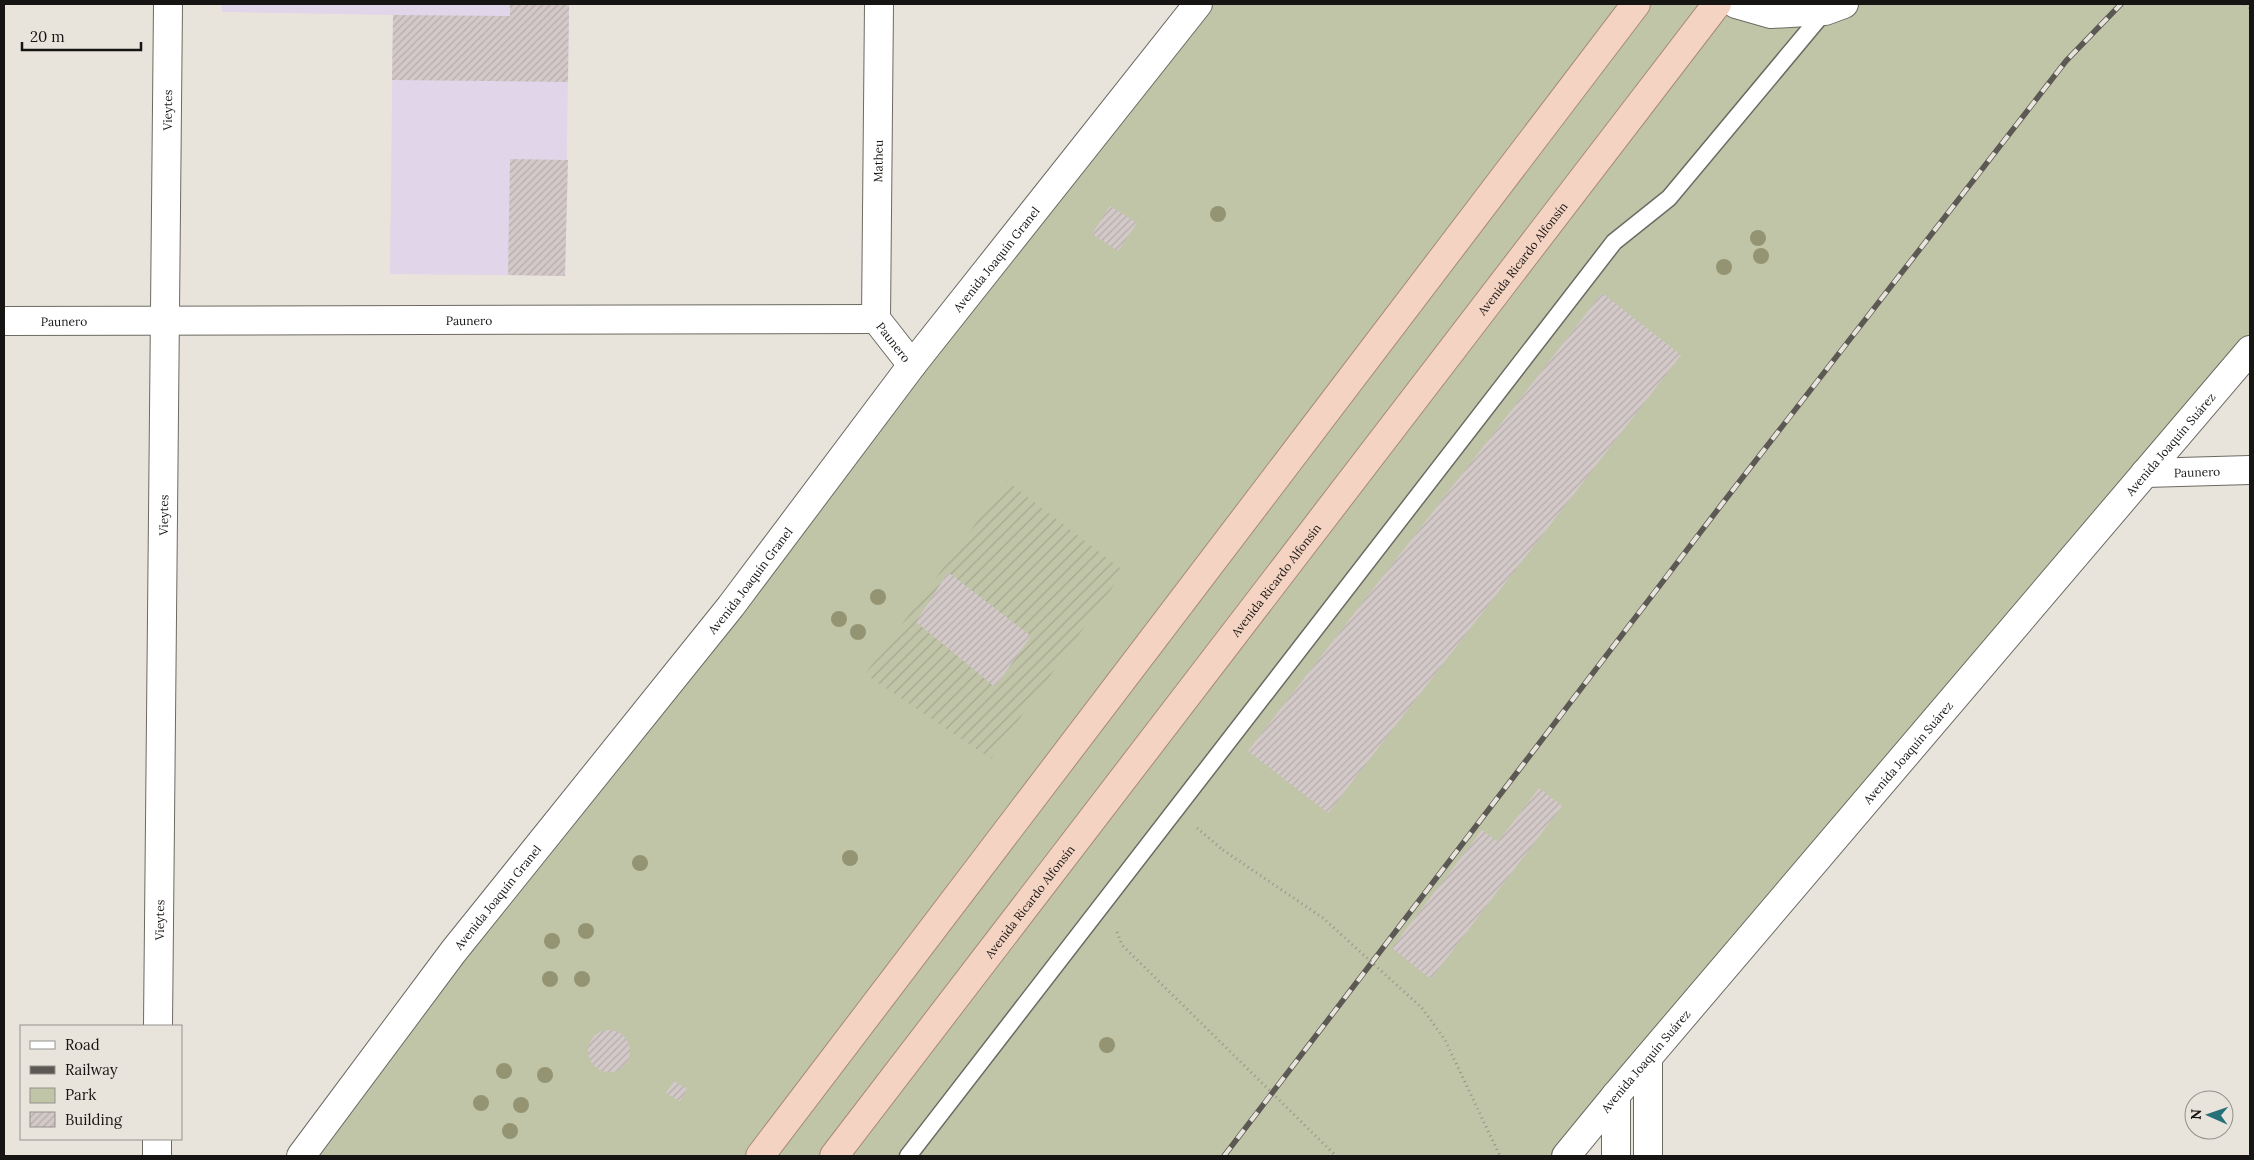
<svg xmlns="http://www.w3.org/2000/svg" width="2254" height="1160" viewBox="0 0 2254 1160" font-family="Lora,serif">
<defs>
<pattern id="garden-furrows" width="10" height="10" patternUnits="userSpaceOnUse" patternTransform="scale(1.25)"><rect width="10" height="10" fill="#c1c5a8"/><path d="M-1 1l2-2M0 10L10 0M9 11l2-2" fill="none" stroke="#a5a890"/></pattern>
<pattern id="building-hatch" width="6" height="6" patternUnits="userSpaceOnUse" patternTransform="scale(1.25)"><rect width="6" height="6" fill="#d4c9c9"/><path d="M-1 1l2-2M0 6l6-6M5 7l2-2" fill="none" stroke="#b5acac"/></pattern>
</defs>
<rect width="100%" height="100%" fill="#e8e4dc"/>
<!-- education -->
<path fill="#e1d5e9" d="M222,4H569L565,276L390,274L393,15L222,12Z"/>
<!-- green -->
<path fill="#c1c5a8" d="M1198,4H2250V350L1566,1156H301Z"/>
<!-- garden -->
<path fill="url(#garden-furrows)" d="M1007,481L1124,571L991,759L865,674Z"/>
<!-- building -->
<path fill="url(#building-hatch)" d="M510,4H569L568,82L392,80L393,15L510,16Z
M510,159L568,160L565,276L508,275Z
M1110,206L1137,223L1118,251L1092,234Z
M1602,293L1681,355L1328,813L1248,751Z
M948,572L1031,636L995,687L916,622Z
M1539,788L1562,806L1431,979L1392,948L1482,830L1498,842Z
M588 1051a21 21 0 1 1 42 0a21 21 0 1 1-42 0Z
M674,1081L687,1089L680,1101L666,1093Z"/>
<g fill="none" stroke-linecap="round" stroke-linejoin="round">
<defs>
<path id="service" d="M908,1156L1614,242L1669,198L1825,11"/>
<g id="minor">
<path id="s1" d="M876,319L879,4"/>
<path id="s2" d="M876,319L912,365"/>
<path id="s3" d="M4,321L876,319"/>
<path id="s4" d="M2145,473L2250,470"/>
<path id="s5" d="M158,1026L168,4"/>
<path d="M1648,1058V1156"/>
<path d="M157,1156V1139"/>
<path d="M1616,1156V1095"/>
</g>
<g id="tertiary">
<path d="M1736,4L1771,14L1825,11L1844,4"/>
<path id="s6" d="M301,1156L453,952L731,606L912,365L1198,4"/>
<path id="s7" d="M1566,1156L1616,1095L2250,350"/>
</g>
<g id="trunk">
<path d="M760,1156L1636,4"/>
<path id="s8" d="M834,1156L1717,4"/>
</g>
</defs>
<!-- service casing -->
<use href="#service" stroke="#6d6a63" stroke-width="19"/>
<!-- minor casing -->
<use href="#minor" stroke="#6d6a63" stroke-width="30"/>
<!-- tertiary casing -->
<use href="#tertiary" stroke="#6d6a63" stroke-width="30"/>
<!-- trunk casing -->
<use href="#trunk" stroke="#a5897a" stroke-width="30"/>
<!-- path -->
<path stroke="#95928d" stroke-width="3" stroke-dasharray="1 4" stroke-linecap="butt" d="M2245,4L2250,8
M1197,828L1223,850
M1117,932L1122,945L1336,1156
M1422,1008L1445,1040L1500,1156"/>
<!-- service -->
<use href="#service" stroke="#fff" stroke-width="16"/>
<!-- minor -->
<use href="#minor" stroke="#fff" stroke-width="28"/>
<!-- tertiary -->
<use href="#tertiary" stroke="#fff" stroke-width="28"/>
<!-- trunk -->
<use href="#trunk" stroke="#f4d3c2" stroke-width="28"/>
<defs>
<path id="rail" d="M1224,1156L1722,504L2066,61L2121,4"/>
</defs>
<!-- rail casing -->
<use href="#rail" stroke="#5c5955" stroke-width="5.5"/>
<!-- rail -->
<use href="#rail" stroke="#e8e4dc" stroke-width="4" stroke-dasharray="11" stroke-linecap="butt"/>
<!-- path-bridge -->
<path stroke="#95928d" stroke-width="3" stroke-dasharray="1 4" stroke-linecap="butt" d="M1223,850L1323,918L1422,1008"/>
</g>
<!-- trees -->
<g fill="#949472">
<circle cx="1218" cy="214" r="8"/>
<circle cx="1758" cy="238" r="8"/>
<circle cx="1761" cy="256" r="8"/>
<circle cx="1724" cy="267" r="8"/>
<circle cx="878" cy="597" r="8"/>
<circle cx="839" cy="619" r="8"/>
<circle cx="858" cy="632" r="8"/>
<circle cx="850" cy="858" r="8"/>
<circle cx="640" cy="863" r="8"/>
<circle cx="586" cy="931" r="8"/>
<circle cx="552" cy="941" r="8"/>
<circle cx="550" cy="979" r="8"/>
<circle cx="582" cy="979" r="8"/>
<circle cx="1107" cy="1045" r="8"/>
<circle cx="504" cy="1071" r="8"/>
<circle cx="545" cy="1075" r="8"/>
<circle cx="481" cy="1103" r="8"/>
<circle cx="521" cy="1105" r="8"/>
<circle cx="510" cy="1131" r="8"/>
</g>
<g text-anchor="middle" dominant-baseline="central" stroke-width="4" stroke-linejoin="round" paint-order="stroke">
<!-- street labels -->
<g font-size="12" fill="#171513" stroke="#e8e4dc">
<text stroke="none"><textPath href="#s5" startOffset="916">Vieytes</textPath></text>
<text stroke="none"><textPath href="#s1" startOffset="158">Matheu</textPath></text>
<text stroke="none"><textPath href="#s6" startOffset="1135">Avenida Joaquín Granel</textPath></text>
<text stroke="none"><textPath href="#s8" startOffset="1131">Avenida Ricardo Alfonsín</textPath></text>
<text stroke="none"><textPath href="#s3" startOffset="465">Paunero</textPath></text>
<text stroke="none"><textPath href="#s3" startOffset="60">Paunero</textPath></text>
<text stroke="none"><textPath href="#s2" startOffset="29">Paunero</textPath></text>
<text stroke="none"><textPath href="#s7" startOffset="934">Avenida Joaquín Suárez</textPath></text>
<text stroke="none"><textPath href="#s4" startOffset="52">Paunero</textPath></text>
<text stroke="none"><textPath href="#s5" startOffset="511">Vieytes</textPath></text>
<text stroke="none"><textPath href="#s6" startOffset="730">Avenida Joaquín Granel</textPath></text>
<text stroke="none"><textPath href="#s8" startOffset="726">Avenida Ricardo Alfonsín</textPath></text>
<text stroke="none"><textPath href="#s7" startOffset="529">Avenida Joaquín Suárez</textPath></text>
<text stroke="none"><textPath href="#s6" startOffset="325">Avenida Joaquín Granel</textPath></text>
<text stroke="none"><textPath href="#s8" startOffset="321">Avenida Ricardo Alfonsín</textPath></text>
<text stroke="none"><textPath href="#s5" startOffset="106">Vieytes</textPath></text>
<text stroke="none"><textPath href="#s7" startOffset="124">Avenida Joaquín Suárez</textPath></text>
</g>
</g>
<!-- border -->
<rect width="2254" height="1160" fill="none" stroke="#171513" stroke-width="10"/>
<!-- legend -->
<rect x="20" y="1025" width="162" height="115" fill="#e8e4dc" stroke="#94918c"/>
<rect x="30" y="1041" width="25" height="8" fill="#ffffff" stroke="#94918c"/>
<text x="65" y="1050" font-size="15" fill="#171513">Road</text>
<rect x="30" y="1066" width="25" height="8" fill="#5c5955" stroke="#94918c"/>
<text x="65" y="1075" font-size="15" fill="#171513">Railway</text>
<rect x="30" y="1088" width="25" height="15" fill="#c1c5a8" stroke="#94918c"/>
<text x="65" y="1100" font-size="15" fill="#171513">Park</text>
<rect x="30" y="1112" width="25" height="15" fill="url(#building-hatch)" stroke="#94918c"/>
<text x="65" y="1125" font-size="15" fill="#171513">Building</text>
<!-- north arrow -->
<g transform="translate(2209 1115) rotate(272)"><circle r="24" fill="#e8e4dc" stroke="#94918c"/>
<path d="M0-4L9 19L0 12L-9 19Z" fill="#277079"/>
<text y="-8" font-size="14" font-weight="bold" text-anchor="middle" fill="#171513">N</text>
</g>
<!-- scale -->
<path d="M22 42v8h119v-8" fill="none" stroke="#171513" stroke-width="2.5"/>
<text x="30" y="42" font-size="15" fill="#171513" stroke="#e8e4dc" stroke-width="4" paint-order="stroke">20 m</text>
</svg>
